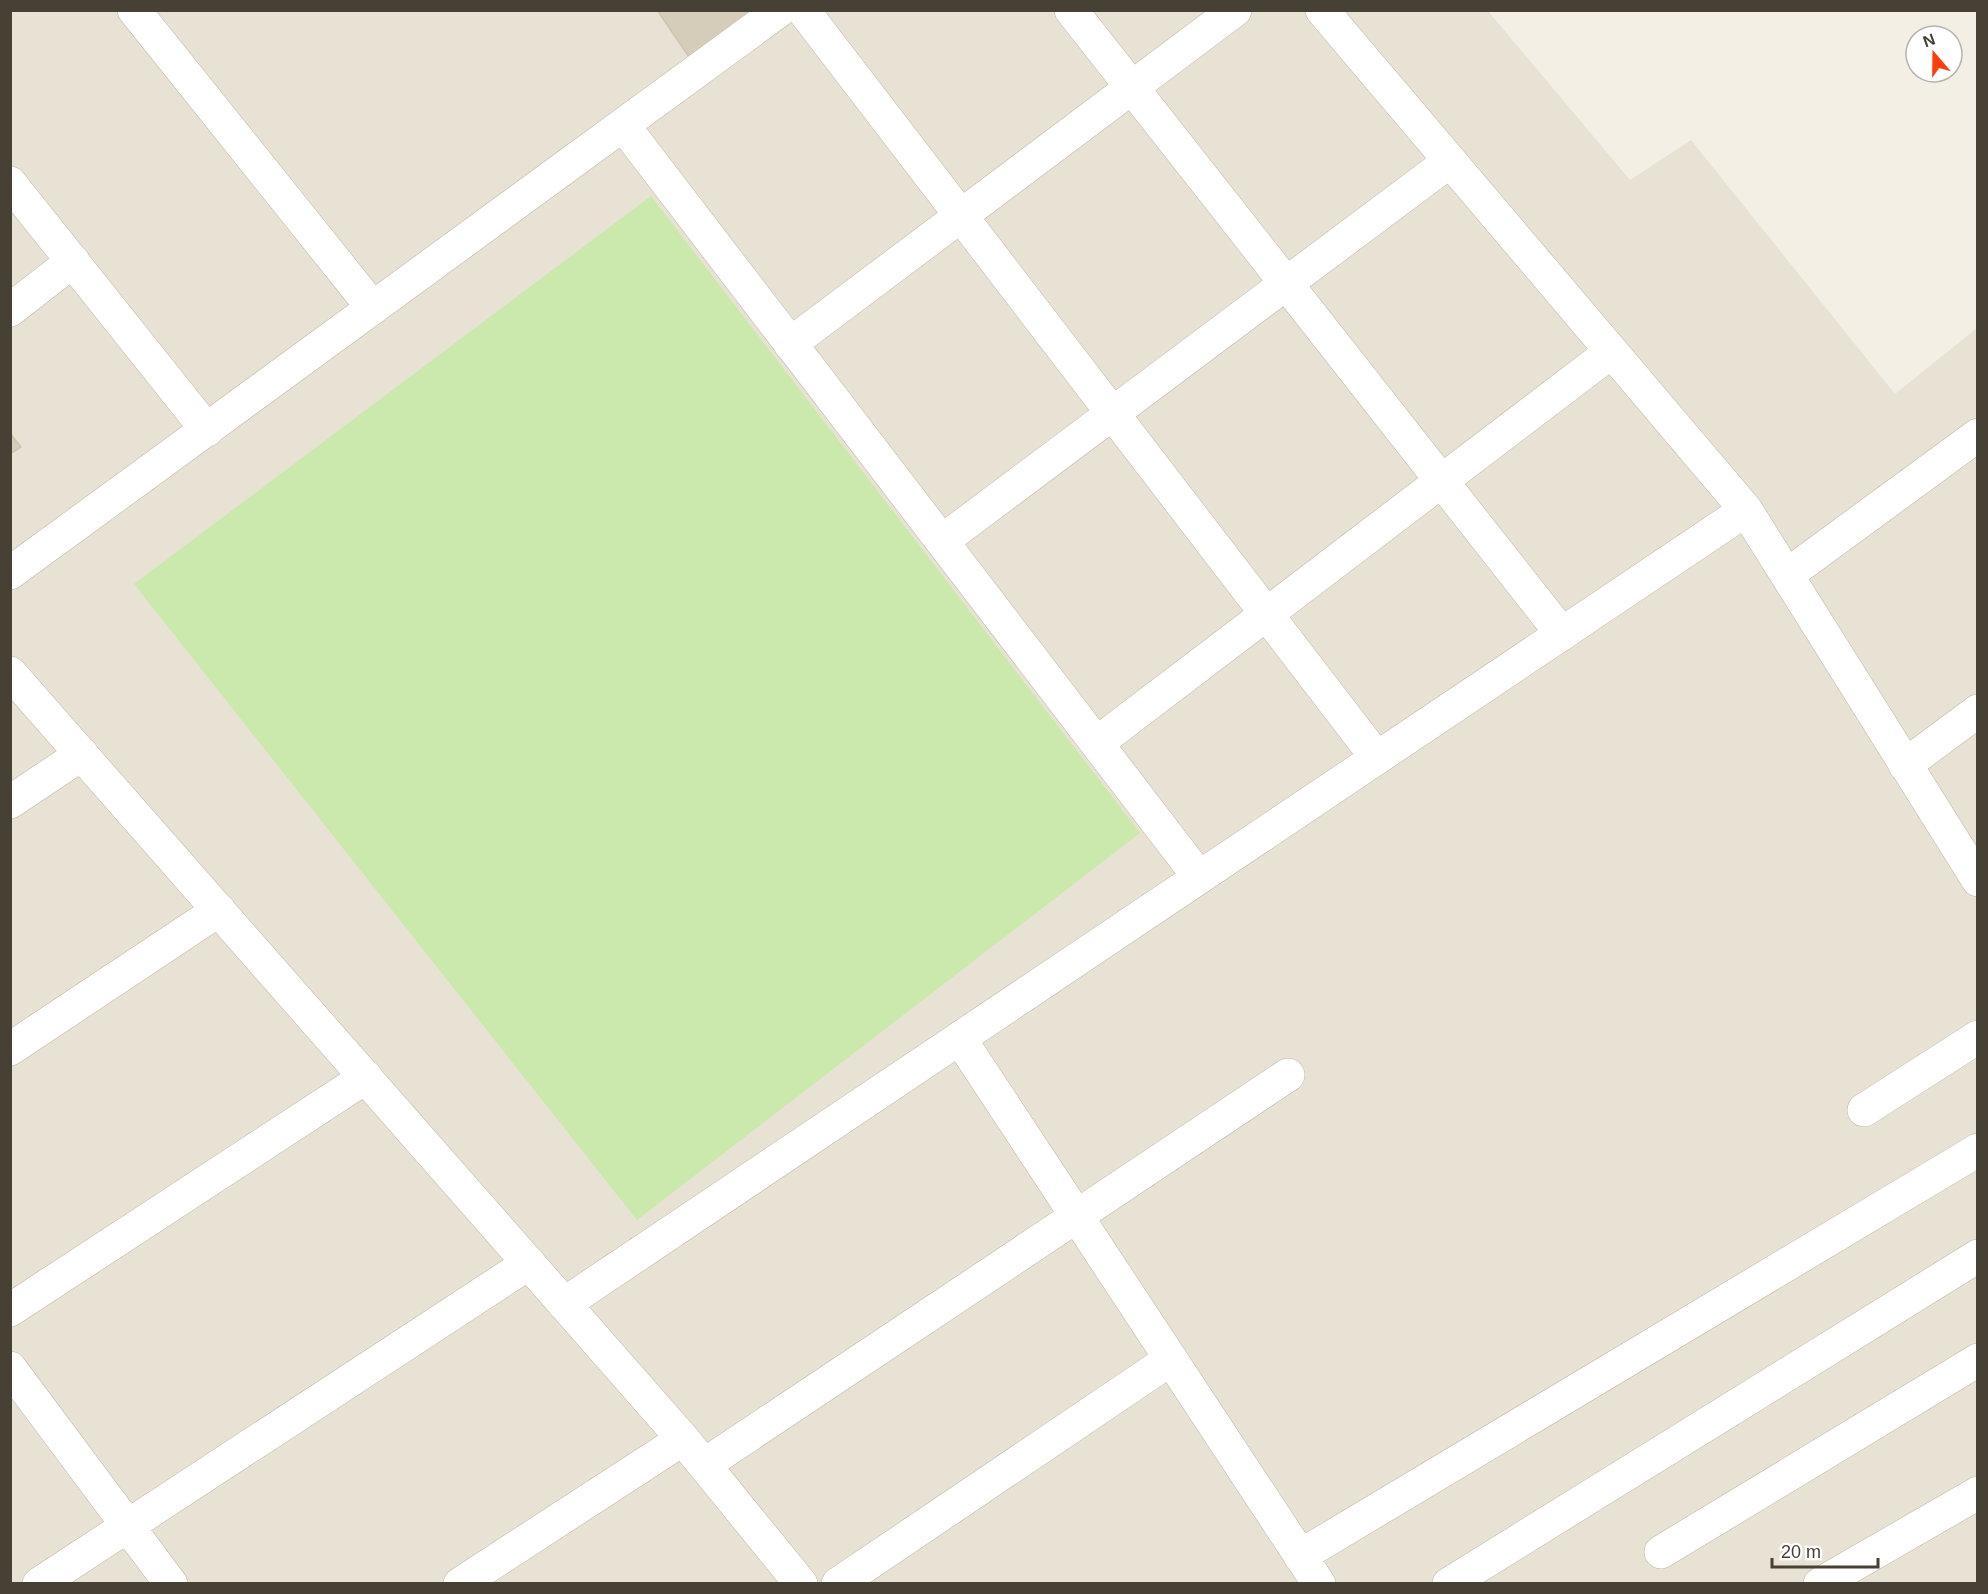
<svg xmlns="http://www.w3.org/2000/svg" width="1988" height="1594" viewBox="0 0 1988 1594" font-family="Arial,sans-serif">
<rect width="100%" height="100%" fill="#f3efe5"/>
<!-- residential -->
<path fill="#e7e2d3" d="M11,11H1488L1630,180L1691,140L1895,394L1977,328V1583L11,1584Z"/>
<!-- green -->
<path fill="#cbe9ad" d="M651,196L1140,833L637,1220L134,584Z"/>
<!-- building -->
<path fill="#d5ccba" stroke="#d0c4ad" stroke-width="1.5" d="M657,10H759L689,57Z
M10,433L21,447L10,454Z"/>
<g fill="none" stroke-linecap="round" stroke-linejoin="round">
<defs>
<path id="minor" d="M134,10L373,308
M803,10L1377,758
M1071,10L1562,634
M1322,10L1746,510L1978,880
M623,125L1199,877
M10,183L207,430
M10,310L73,261
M790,344L1235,10
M942,541L1438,170
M10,573L780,10
M1787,575L1978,435
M10,673L683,1439L801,1584
M1097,743L1611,352
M1905,765L1978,711
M10,802L82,754
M960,1039L1319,1584
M10,1049L219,910
M1864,1110L1978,1037
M564,1304L1746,510
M10,1310L366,1077
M10,1368L171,1584
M704,1465L1288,1075
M1661,1552L1978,1360
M1300,1556L1978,1150
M39,1584L529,1263
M460,1584L683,1439
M838,1584L1171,1359
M1449,1584L1978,1256
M1820,1584L1978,1493"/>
</defs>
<!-- minor casing -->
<use href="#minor" stroke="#bfb8a8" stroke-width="34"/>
<!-- minor -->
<use href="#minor" stroke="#fff" stroke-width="33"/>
</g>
<!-- border -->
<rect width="1988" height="1594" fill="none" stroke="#464035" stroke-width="24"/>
<!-- north arrow -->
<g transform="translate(1934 54) rotate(340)"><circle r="28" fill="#ffffff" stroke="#b5b3ae" stroke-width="1.5"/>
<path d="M0-4.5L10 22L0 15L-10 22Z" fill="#ff3e10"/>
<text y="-9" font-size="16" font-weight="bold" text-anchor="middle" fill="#464035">N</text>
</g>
<!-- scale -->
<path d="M1772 1558v9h106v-9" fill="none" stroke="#464035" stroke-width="3"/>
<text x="1781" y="1558" font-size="18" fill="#464035" stroke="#ffffff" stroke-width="4.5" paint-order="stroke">20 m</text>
</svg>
